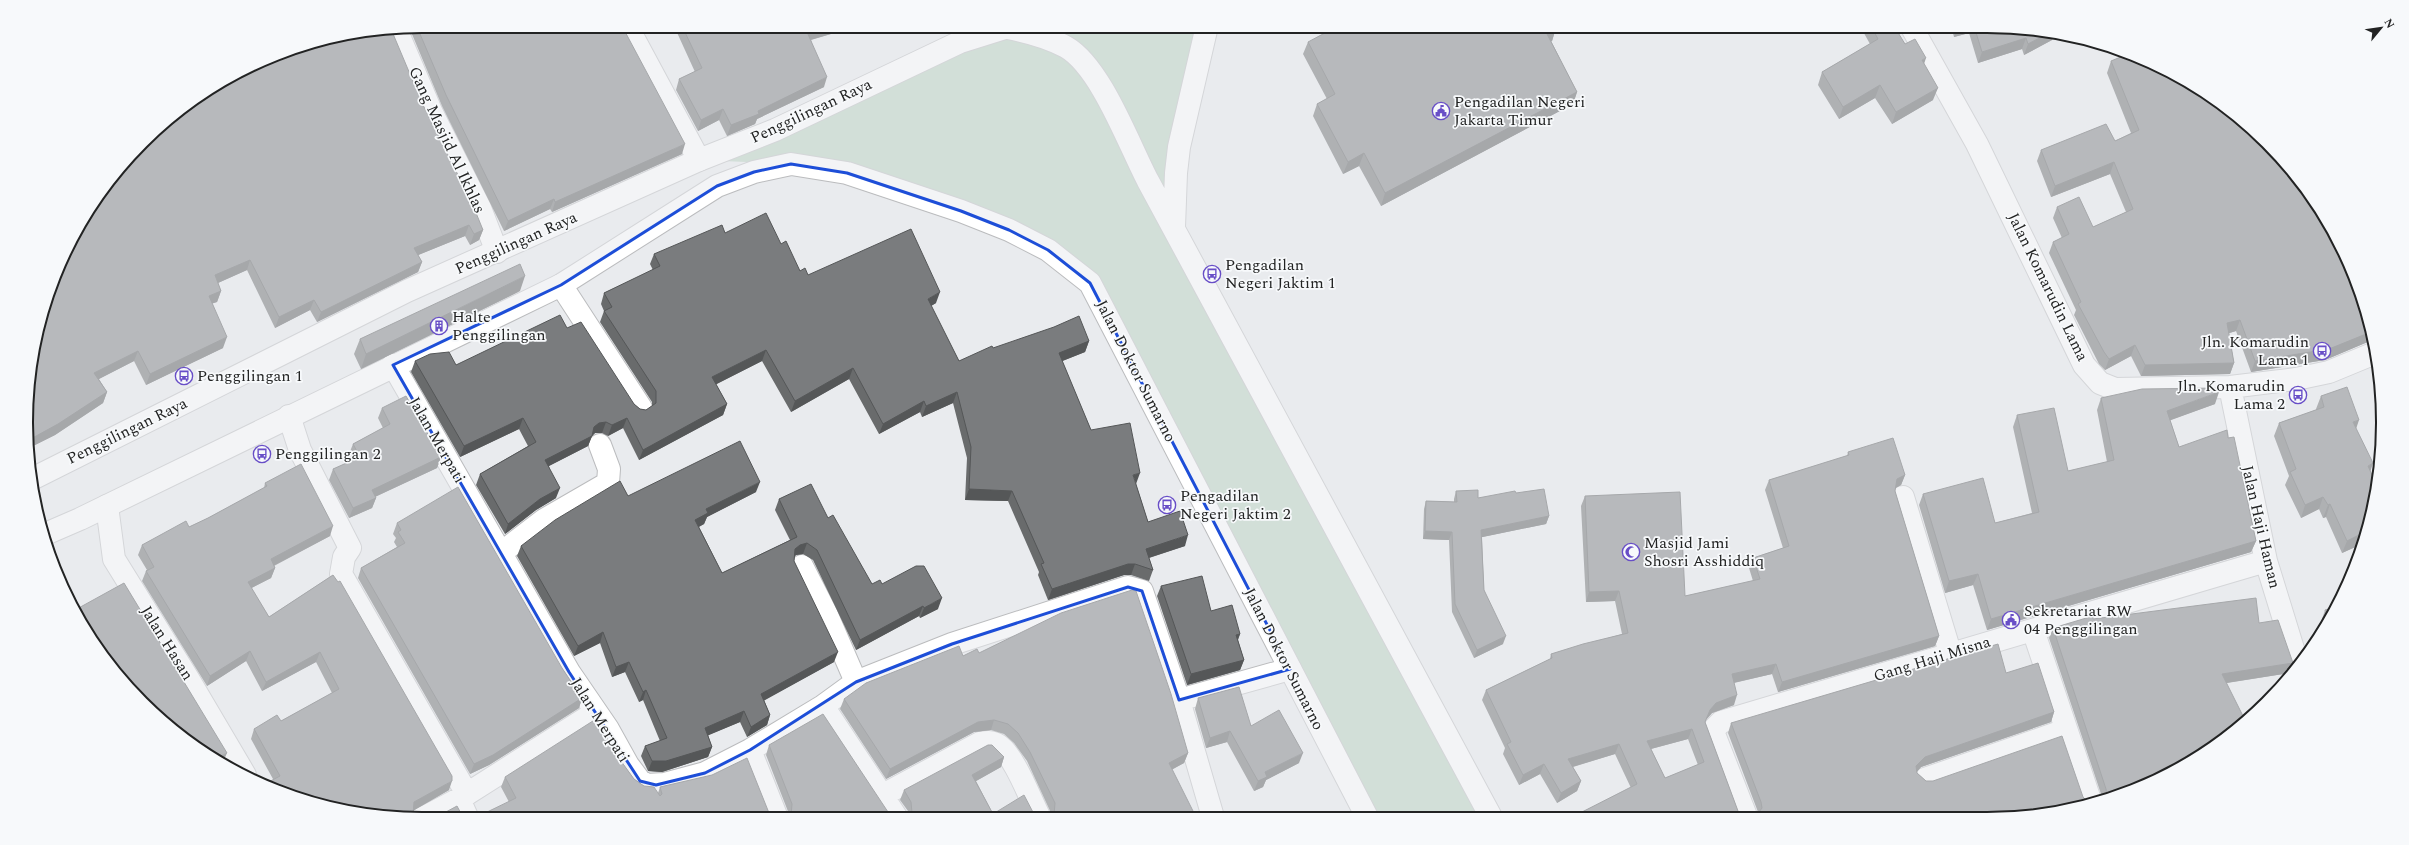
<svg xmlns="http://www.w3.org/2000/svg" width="2409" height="845" viewBox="0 0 2409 845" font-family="Spectral,serif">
<rect width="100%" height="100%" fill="#e9ebee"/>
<!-- park -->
<path fill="#b6d0bc" d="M1011,26H1208L1174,230L1490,817H1367L1090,283L1048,250L791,164L699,160Z"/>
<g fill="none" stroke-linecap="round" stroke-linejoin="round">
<defs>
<path id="minor" d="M627,26L699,160
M1911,26L1977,144L2084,365L2100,383L2115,389L2230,387L2296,379L2329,372L2375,353
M396,29L431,111L480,208L497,252
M561,285L641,408
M393,365L569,672L608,729L628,765L640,781L647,785L664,784L705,773L750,750L823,706L856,682L952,644L1128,587L1142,591L1179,700
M2230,387L2266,561L2298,665
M289,416L300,450L350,548L344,557L341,574L467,794
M1903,497L1950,652
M107,506L114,559L189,680L245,775
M501,553L544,520L608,483L609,469L600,445
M802,566L827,615L856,682
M2033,630L2091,803
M823,706L897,818
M750,750L777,818
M1925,779L2066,730
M883,795L980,743C987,742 992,741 998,745C1015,756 1030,799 1040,818
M459,799L468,819
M1746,816L1714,734L1715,728L1721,722L2266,561
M1213,817L1179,700L1290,669
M421,819L459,799L596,712"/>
<path id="major" d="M1008,28C1028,32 1048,37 1066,47C1101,67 1129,145 1148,181L1491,817
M1174,227L1176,173L1179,147L1207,26
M32,479L407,291L699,160L775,130L960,42L1011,26
M43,535L80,519L561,285L717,186L754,172L791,164L847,173L961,211L1009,230L1048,250L1090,283L1367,817"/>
</defs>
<!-- minor casing -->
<use href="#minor" stroke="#bbbcbe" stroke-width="24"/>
<!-- major casing -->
<use href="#major" stroke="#bbbcbe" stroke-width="24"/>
<!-- minor -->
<use href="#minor" stroke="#fff" stroke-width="22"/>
<!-- major -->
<use href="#major" stroke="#fff" stroke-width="22"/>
</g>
<!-- wall -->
<path fill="#696b6c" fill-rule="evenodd" d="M422,26L682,154L552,212L550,209L504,231L442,106L409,27Z
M674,26H858L811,40L824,87L757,119L755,124L727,136L719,120L698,131L676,90L679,79L695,72Z
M1860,26H1894L1905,44L1924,64L1933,100L1892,124L1875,98L1839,119L1818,85L1822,72L1870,44Z
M1951,26H1986L2054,35L2052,40L2024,55L2022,49L1978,63L1969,33L1954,37Z
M1556,28L1552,41H1551L1577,92L1573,104L1381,206L1359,166L1343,174L1313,116L1317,104L1327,99L1303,54L1308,42Z
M2111,61L2362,295L2373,341H2370L2325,360L2251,372L2236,331L2229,333L2234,363L2230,374L2141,376L2131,356L2105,370L2099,364L2074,315L2076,310L2049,253L2053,242L2062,238L2053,218L2057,207L2093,227L2126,212L2110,174L2051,197L2037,161L2041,150L2115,141L2131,133L2107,73Z
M423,105L483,230L479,240L470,245L465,236L418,255L422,262L418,272L317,322L310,310L275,328L247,270L218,283L221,291L217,302L212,303L223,348L146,385L134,361L99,379L107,392L103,403L55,435L27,449L29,371Z
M725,233L781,244L800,271L808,275L936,303L931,306L959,361L993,348L1089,341L1085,352L1062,361L1091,430L1136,484L1148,522L1185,546L1149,558L1153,570L1149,581L1131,575H1124L1048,600L1038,575L1039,572L1008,501L965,500L967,458L953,403L922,417L920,412L879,434L849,379L791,412L762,361L716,384L727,404L723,415L639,460L623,428L608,436L602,433H595L592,436L588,446L549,466L556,498L536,510L505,534L476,485L480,474L528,446L519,429L460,457L411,372L415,361L456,365L567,328L634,404L640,409L646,410L652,406V402L600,322L604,311L601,304L604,293L653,270L650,264L654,254Z
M520,291L361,369L354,354L360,339Z
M2321,396L2356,429L2370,471V525L2362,544L2342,553L2326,517L2323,518L2319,509L2301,518L2285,485L2289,476L2274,436L2279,423L2316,410V409Z
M2101,398L2215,404L2170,420L2179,447L2228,438L2256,541L2251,552L1987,630L1973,585L1945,593L1919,505L1923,494L1995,523L2032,513L2013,427L2017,415L2068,471L2107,462L2097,410Z
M382,408L441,457L437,468L375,497L376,498L372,508L349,518L329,480L333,469L353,461L349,454L353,444L383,428L378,418Z
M1848,452L1905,475L1901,485L1895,488V491L1939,636L1935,646L1778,692L1772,674L1734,683V705L1712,713L1706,719L1705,722L1738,811L1742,816H1744L1578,817L1580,813L1631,788L1615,754L1573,767L1581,781L1577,791L1557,803L1540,774L1519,785L1503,754L1505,748L1482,700L1486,690L1550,659L1551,654L1622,634L1615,601L1586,602L1581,506L1585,496L1685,596L1753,581L1749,568L1753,558L1783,548L1765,490L1769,480L1847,456ZM1688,739L1698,765L1665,778L1651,749Z
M265,483L330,536L274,566L275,568L271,578L251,588L269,617L333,575L449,790L414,810L273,779L251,739L254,729L281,721L332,693L316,662L262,691L246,661L207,686L142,581L146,571L147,570L138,555L142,545L189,527L208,518L264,488Z
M1456,491L1478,498L1516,493L1549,516L1546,524L1482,537L1484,590L1503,644L1474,658L1452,612L1449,540L1423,539L1424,509L1426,501L1454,502V499Z
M756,492L707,517L704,524L699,527L722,573L790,540L775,510L779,499L828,518L872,584H882L938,609L920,618L919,616L856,650L813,560L803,554L796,555L795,556L794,561L834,662L764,700L770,715L767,725L747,737L740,722L708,735L712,747L708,757L662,772L648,771L641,756L645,746L660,741L643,700L639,702L625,672L612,677L600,643L574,656L517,556L521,546L628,496Z
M397,523L562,668L582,698L579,708L489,765L470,774L358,578L361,568L397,547L394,542L396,538L393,534Z
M1161,586L1211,611L1240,634L1238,640L1244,660L1240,670L1187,685L1157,596Z
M2325,610L2330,621L2324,629L2322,619Z
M2093,619L2259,623L2293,663L2289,673L2227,683L2103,800L2049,638L2053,628Z
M979,653L1188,753L1184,763L1172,769L1051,818V813L1027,761L1014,743L1004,734L991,730L974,732L886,779L840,709L844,699L963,656Z
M2006,673L2054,712L2051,722L1921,767L1917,772V773L1926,781L2083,797L2038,816H1756L1758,813V812L1728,733L1731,723Z
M1198,698L1251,726L1299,763L1266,780L1263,787L1254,791L1227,742L1206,748L1195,709Z
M769,745L890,815L788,817L789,814L766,755Z
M1004,757L1001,767L976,781L993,814L908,818V811L900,800L904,790Z
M621,761L634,779L644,786L658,793L660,787L769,813L509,802L501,787L505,777Z"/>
<!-- shaded-wall -->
<path fill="#555758" d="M826,26H858L803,42L807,32Z
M1958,26H1971L1969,33L1954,37Z
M1556,28L1552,41L1542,46L1547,34Z
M2047,34L2054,35L2052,40L2024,55L2028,44Z
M2026,38L2022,49L1978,63L1982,52Z
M1926,58L1922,70V60Z
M827,77L824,87L757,119L755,124L727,136L731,125L758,111Z
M1880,85L1875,98L1839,119L1843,107Z
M1938,88L1933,100L1892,124L1896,112Z
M1577,92L1573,104L1381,206L1385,193Z
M723,109L719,120L698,131L701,120Z
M685,144L682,154L552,212L555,202Z
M1364,153L1359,166L1343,174L1348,162Z
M2114,162L2110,174L2051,197L2055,186Z
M554,199L550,209L504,231L508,221Z
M469,225L465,236L411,258L414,248Z
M483,230L479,240L470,245L474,234Z
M250,260L247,270L211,286L215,275Z
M422,262L418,272L317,322L321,312Z
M525,276L520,291L361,369L366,354Z
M221,291L217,302L205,306L209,296Z
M940,292L936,303L924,310L928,299Z
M314,300L310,310L275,328L279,317Z
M2240,320L2236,331L2223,335L2227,323Z
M2371,332L2373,341H2370L2325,360L2251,372L2255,361Z
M227,337L223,348L146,385L150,374Z
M1089,341L1085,352L1055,364L1059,353Z
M2135,345L2131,356L2105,370L2109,359Z
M766,350L762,361L709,388L712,377Z
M138,351L134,361L91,383L94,373Z
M2234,363L2230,374L2141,376L2145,365Z
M853,368L849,379L791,412L795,401Z
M107,392L103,403L55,435L27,449V441Z
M957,392L953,403L922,417L926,406Z
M2219,392L2215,404L2163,423L2167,411Z
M924,401L920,412L879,434L883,424Z
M727,404L723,415L639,460L643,450Z
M523,418L519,429L460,457L464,446Z
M627,418L623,428L608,436L612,425Z
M2359,420L2355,432L2353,422Z
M606,422L602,433H595L592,436L588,446L541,470L545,460L599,423Z
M441,457L437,468L368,500L372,490Z
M2373,463L2369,476L2368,466Z
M1140,473L1136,484L1133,475Z
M1905,475L1901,485L1894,489L1897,479Z
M760,482L756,492L707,517L704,524L692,530L695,520L706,509Z
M560,488L556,498L536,510L505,534L508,524L540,499Z
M969,489L1012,491L1008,501L965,500Z
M2323,497L2319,509L2301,518L2305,505Z
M376,498L372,508L349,518L353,508Z
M2330,504L2326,517L2323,518L2328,505Z
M1549,516L1546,524L1478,538L1481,530Z
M333,526L330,536L267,569L271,559Z
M1425,531L1452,532L1449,540L1423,539Z
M2367,531L2362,544L2342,553L2347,541Z
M1188,535L1185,546L1142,560L1146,549Z
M2256,541L2251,552L1987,630L1991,619Z
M807,543L803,554L796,555L791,560L795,549L800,545Z
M1128,564H1135L1131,575H1124L1048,600L1052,589Z
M275,568L271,578L244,592L248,582Z
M1978,574L1973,585L1945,593L1949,581Z
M1619,591L1615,601L1586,602L1589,592Z
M942,598L938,609L920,618L924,608Z
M923,606L919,616L856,650L860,640Z
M603,632L600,643L574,656L578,646Z
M1240,634L1236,644V635Z
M1506,636L1503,644L1474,658L1477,650Z
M1939,636L1935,646L1778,692L1782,682Z
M250,651L246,661L207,686L210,676Z
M320,652L316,662L262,691L266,682Z
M838,652L834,662L758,704L761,694Z
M1244,660L1240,670L1187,685L1191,674Z
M629,662L625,672L612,677L616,667Z
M2293,663L2289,673L2219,684L2222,674Z
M1776,664L1772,674L1728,684L1732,674Z
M646,690L643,700L639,702L643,692Z
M1737,695L1734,705L1712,713L1706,720L1710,710L1716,703Z
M582,698L579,708L489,765L470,774L474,764Z
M744,711L740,722L702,738L705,728Z
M2054,712L2051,722L1921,767L1913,776L1916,766L1925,757Z
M770,715L767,725L747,737L751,727Z
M994,720L991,730L974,732L886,779L890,769L978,722Z
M1692,729L1688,739L1643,751L1647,741Z
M1230,731L1227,742L1206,748L1210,738Z
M1619,744L1615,754L1565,769L1568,759Z
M712,747L708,757L662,772L648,771L652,761Z
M227,753L223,762L222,763L215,759Z
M1188,753L1184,763L1166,773L1169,763Z
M1303,753L1299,763L1266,780L1263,787L1254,791L1258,781L1265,772Z
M1004,757L1001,767L969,785L972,775Z
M1544,764L1540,774L1519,785L1523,775Z
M452,781L449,790L411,812L414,802Z
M1581,781L1577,791L1557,803L1561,793Z
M1776,814L1775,816H1769Z"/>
<!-- building -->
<path fill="#7a7c7e" stroke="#555758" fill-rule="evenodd" d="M422,26H622L685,144L555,202L554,199L508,221L446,95L417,27Z
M682,26H826L807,32L827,77L758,111L759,114L731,125L723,109L701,120L679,79L702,68Z
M1338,26H1555L1556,28L1547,34L1577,92L1385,193L1364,153L1348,162L1317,104L1335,94L1308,42Z
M1871,26H1894L1905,44L1915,39L1926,58L1922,60L1938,88L1896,112L1880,85L1843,107L1822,72L1878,39Z
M1974,26H1986L2047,34L2028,44L2026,38L1982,52Z
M391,29L423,105L472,203L483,230L474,234L469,225L414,248L422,262L321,312L314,300L279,317L250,260L215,275L221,291L209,296L227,337L150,374L138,351L94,373L107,392L58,424L27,441L29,371L47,295L67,247L108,181L161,125L224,79L271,56L345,34Z
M2128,54L2162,67L2228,108L2284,161L2330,224L2362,295L2371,332L2329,349L2255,361L2240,320L2227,323L2234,363L2145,365L2135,345L2109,359L2104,352L2078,304L2081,302L2053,242L2069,234L2057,207L2079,197L2093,227L2133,209L2114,162L2055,186L2041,150L2106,124L2115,141L2139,130L2111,61Z
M766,213L781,244L786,241L800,271L805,268L808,275L911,229L940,292L928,299L959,361L992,346L993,348L1054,327L1079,316L1089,341L1059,353L1091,430L1130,423L1140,473L1133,475L1148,522L1180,511L1188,535L1146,549L1153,570L1135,564H1128L1052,589L1041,564L1044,563L1012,491L969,489L971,447L957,392L926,406L924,401L883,424L853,368L795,401L766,350L712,377L727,404L643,450L627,418L612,425L606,422L599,423L594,427L592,436L545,460L560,488L540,499L508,524L480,474L536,442L523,418L464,446L415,361L430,354L449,352L456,365L560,315L567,328L581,322L634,404L640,409L646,410L656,403V391L604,311L612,307L604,293L660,266L654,254L722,225L725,233Z
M520,264L525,276L366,354L360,339Z
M2347,387L2359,420L2353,422L2373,463L2368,466L2376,484L2370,525L2367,531L2347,541L2330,504L2328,505L2323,497L2305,505L2290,472L2296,469L2279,423L2324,407L2321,396Z
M2218,388L2219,392L2167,411L2179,447L2227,430L2228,438L2234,437L2256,541L1991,619L1978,574L1949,581L1923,494L1983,478L1995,523L2039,512L2017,415L2054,408L2068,471L2114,460L2101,398L2142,389Z
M406,396L441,457L372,490L376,498L353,508L333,469L360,457L353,444L390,424L382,408Z
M1893,438L1905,475L1897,479L1895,491L1939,636L1782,682L1776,664L1732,674L1737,695L1716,703L1710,710L1705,722L1738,811L1742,816H1744L1582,817L1580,813L1637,784L1619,744L1568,759L1581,781L1561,793L1544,764L1523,775L1507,744L1511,742L1486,690L1552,658L1551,654L1583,644L1628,633L1619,591L1589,592L1585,496L1680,492L1685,596L1760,579L1753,558L1789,546L1769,480L1849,455L1848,452ZM1692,729L1704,762L1665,778L1647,741Z
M740,441L760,482L706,509L708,513L695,520L722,573L797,537L779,499L811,484L828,518L833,515L872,584L880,580L882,584L916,566H924L942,598L924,608L923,606L860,640L817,550L807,543L800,545L795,549L794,561L838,652L761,694L770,715L751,727L744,711L705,728L712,747L666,761H652L645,746L667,738L646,690L643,692L629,662L616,667L603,632L578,646L521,546L555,520L620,481L628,496Z
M301,464L333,526L271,559L275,568L248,582L269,617L333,575L338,582L340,581L452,776V781L414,802L413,815L417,818L320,806L271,789L263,785L280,776L254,729L277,715L281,721L339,689L320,652L266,682L250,651L210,676L146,571L154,567L142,545L186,521L189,527L208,518L267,486L265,483Z
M458,487L562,668L582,698L493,755L474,764L361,568L405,543L398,532L401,530L397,523Z
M1544,489L1549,516L1481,530L1484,590L1506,636L1477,650L1455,604L1452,532L1425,531L1426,501L1457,502L1456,491L1478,490V498L1515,491L1516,493Z
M1202,576L1211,611L1232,605L1240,634L1236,635L1244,660L1191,674L1161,586Z
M124,583L227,753L215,759L202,752L142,703L93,643L75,610Z
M1132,590L1136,591L1171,694L1188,753L1169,763L1196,817L1051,818L1054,815L1055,803L1030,752L1018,733L1008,724L994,720L978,722L890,769L844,699L866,683L959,646L963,656L977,649L979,653L1061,613Z
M2256,598L2259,623L2278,620L2293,663L2222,674L2246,722L2162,778L2114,798L2103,801L2107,796L2106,789L2053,628L2093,616V619Z
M2335,607L2330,621L2329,623L2325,610Z
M1998,644L2006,673L2038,663L2054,712L1925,757L1916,766L1917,773L1926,781H1933L2062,736L2083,797L2090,804L2038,816H1777L1776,814L1769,816H1756L1762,808L1761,802L1731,723Z
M1239,687L1251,726L1279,710L1303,753L1265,772L1267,777L1258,781L1230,731L1210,738L1198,698Z
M823,714L890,815L894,818H787L791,816L792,804L769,745Z
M596,719L621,761L634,779L644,786L654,787L660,796L662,794L660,787L712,775L747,758L769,813L776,818L478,819L483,814L516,798L505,777Z
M988,745H992L1004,757L972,775L993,814L1024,795L1036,818H908L912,813L911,802L904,790Z
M457,806L464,819H433Z"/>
<!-- marked area -->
<path d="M0 0H2409V845H0ZM791,164L847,173L961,211L1009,230L1048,250L1090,283L1290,669L1179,700L1142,591L1128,587L952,644L856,682L750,750L705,773L656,785L640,781L569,672L393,365L561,285L717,186L754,172Z" fill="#e9ebee" fill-opacity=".55" fill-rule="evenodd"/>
<path fill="none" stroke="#1d4ed8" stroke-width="3" stroke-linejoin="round" d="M791,164L847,173L961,211L1009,230L1048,250L1090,283L1290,669L1179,700L1142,591L1128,587L952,644L856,682L750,750L705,773L656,785L640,781L569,672L393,365L561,285L717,186L754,172Z"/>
<!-- icons -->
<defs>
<symbol id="civic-ring" viewBox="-11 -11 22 22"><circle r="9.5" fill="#f7f9fb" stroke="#684ec7" stroke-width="1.5"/><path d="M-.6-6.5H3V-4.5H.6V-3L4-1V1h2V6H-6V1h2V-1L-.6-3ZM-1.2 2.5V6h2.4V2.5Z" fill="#684ec7"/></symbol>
<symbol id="bus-ring" viewBox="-11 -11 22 22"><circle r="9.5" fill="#f7f9fb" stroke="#684ec7" stroke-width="1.5"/><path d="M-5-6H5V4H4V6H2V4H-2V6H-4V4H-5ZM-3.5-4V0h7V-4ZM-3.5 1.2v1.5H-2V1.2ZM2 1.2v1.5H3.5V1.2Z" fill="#684ec7"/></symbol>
<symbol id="building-ring" viewBox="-11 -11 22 22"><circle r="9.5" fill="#f7f9fb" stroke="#684ec7" stroke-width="1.5"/><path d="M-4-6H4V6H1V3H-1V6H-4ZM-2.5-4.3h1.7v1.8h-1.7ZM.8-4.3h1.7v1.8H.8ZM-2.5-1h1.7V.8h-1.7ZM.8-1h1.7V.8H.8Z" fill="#684ec7"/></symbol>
<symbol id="mosque-ring" viewBox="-11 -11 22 22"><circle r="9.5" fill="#f7f9fb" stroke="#684ec7" stroke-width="1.5"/><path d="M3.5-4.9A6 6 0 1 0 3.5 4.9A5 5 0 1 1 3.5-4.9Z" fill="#684ec7"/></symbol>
</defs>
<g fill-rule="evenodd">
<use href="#civic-ring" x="1431" y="101" width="20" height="20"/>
<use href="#bus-ring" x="1202" y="264" width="20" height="20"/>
<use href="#building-ring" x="429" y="316" width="20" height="20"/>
<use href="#bus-ring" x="2312" y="341" width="20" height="20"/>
<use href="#bus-ring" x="174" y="366" width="20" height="20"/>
<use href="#bus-ring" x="2288" y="385" width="20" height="20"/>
<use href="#bus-ring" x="252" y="444" width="20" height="20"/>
<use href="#bus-ring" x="1157" y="495" width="20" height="20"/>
<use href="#mosque-ring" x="1621" y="542" width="20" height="20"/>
<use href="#civic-ring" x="2001" y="610" width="20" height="20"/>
</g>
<g text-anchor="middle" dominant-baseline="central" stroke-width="3.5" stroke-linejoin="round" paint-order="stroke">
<!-- poi labels -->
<g font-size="16" fill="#222323" stroke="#f7f9fb" text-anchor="start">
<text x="1454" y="102">Pengadilan Negeri<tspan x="1454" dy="18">Jakarta Timur</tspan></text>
<text x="1225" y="265">Pengadilan<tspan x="1225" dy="18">Negeri Jaktim 1</tspan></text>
<text x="452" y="317">Halte<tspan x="452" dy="18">Penggilingan</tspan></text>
<text x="2309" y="342" text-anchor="end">Jln. Komarudin<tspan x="2309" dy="18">Lama 1</tspan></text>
<text x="197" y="376">Penggilingan 1</text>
<text x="2285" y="386" text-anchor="end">Jln. Komarudin<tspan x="2285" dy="18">Lama 2</tspan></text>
<text x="275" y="454">Penggilingan 2</text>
<text x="1180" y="496">Pengadilan<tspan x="1180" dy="18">Negeri Jaktim 2</tspan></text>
<text x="1644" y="543">Masjid Jami<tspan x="1644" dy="18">Shosri Asshiddiq</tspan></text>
<text x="2024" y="611">Sekretariat RW<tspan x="2024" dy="18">04 Penggilingan</tspan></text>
</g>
<!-- street labels -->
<g font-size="16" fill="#222323" stroke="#f7f9fb">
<text transform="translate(811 111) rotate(-25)">Penggilingan Raya</text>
<text transform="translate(447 140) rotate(65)">Gang Masjid Al Ikhlas</text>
<text transform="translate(516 243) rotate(-24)">Penggilingan Raya</text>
<text transform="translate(2048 287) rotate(64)">Jalan Komarudin Lama</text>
<text transform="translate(1136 371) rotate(63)">Jalan Doktor Sumarno</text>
<text transform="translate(127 431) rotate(-26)">Penggilingan Raya</text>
<text transform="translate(437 440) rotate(60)">Jalan Merpati</text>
<text transform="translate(2261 527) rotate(77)">Jalan Haji Haman</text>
<text transform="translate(167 643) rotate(58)">Jalan Hasan</text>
<text transform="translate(1284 659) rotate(63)">Jalan Doktor Sumarno</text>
<text transform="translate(1932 659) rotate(-17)">Gang Haji Misna</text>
<text transform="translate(600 720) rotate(58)">Jalan Merpati</text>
</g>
</g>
<!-- crop -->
<path d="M0 0H2409V845H0ZM422 33H1987A389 389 0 0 1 2376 422V423A389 389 0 0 1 1987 812H422A389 389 0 0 1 33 423V422A389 389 0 0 1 422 33Z" fill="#f7f9fb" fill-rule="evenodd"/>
<path fill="none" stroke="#222323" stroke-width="2" d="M422 33H1987A389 389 0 0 1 2376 422V423A389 389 0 0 1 1987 812H422A389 389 0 0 1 33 423V422A389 389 0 0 1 422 33Z"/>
<!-- north arrow -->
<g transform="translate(2381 28) rotate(61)" stroke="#f7f9fb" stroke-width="3" paint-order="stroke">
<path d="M0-3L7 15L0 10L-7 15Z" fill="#222323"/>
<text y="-6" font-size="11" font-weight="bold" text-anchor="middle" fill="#222323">N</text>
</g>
</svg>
